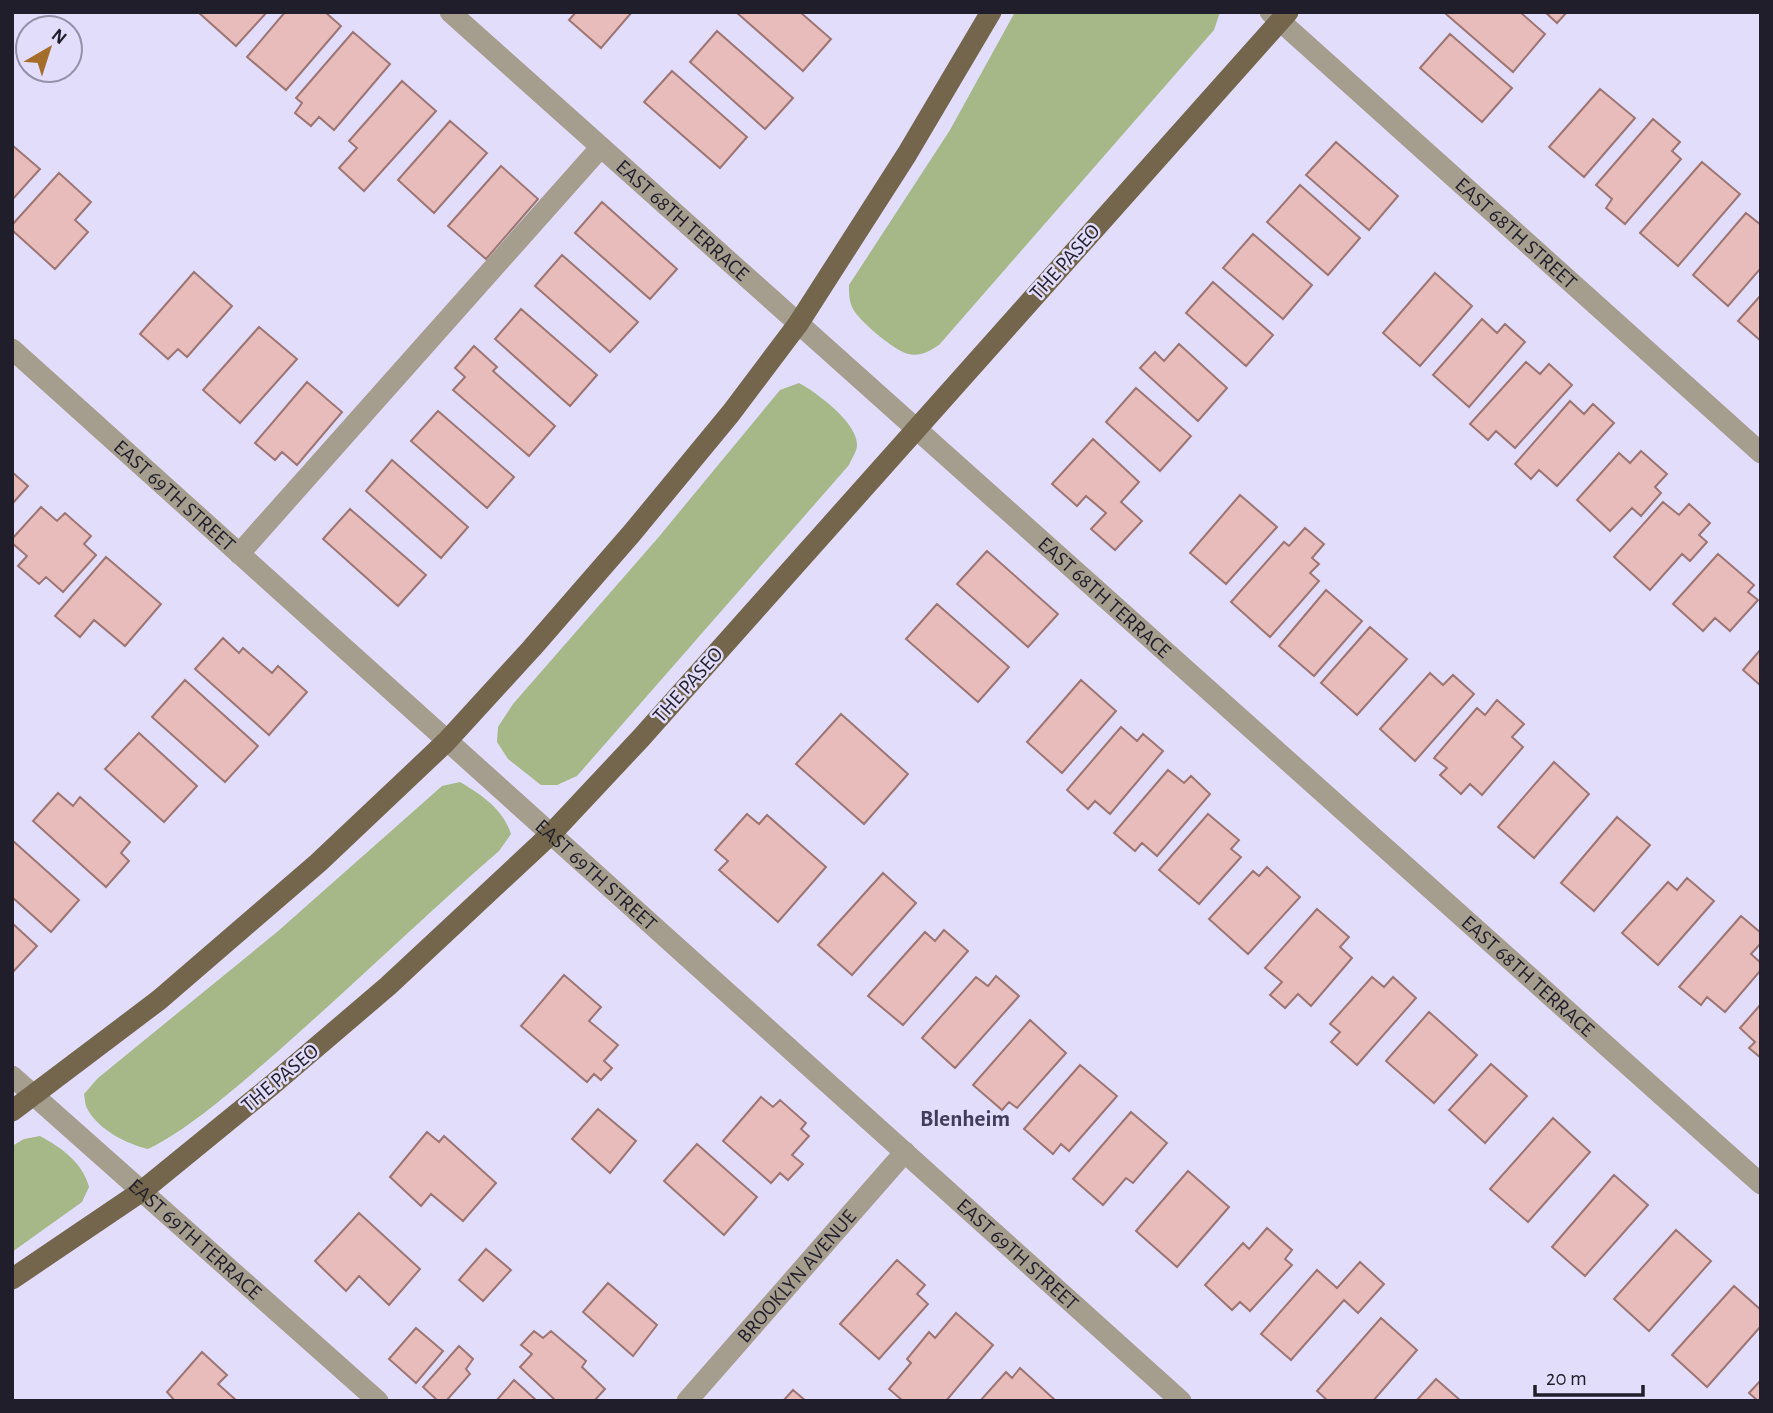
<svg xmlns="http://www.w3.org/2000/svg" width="1773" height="1413" viewBox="0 0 1773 1413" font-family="'Alegreya Sans',sans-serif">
<rect width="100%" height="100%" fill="#e2ddfb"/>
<!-- green -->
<path fill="#a6b888" d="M1015,12H1220L1214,30L939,345C930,351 920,357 908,354C894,350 863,324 855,312C849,304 849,294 849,285L950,130Z
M799,383C816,392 858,423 857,445C857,451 851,460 849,465L577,776L557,785H541L508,759L497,742L498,727L513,704L657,539L780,390Z
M460,782C482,795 503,809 511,834L499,851C423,917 351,987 276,1053C240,1084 190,1129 148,1149C127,1144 99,1130 88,1110C85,1106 85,1099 84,1094L98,1078L277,932L442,786Z
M40,1136C62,1148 83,1163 89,1187L82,1202L12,1252V1146L24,1139Z"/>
<!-- building -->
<path fill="#e7bcba" stroke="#9c7574" stroke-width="2" d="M198,12H267L236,46Z
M285,12H325L341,26L286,90L247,57Z
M576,12H632L601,48L569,20Z
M736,12H800L831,39L803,71Z
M1447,12H1520L1545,34L1513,72L1446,14Z
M1545,12H1567L1557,23Z
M717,31L793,98L765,129L690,62Z
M353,32L390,64L334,130L319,117L311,126L295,113L302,103L296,98Z
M1450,34L1512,88L1482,122L1420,68Z
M672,71L747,137L720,168L644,102Z
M402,81L436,111L364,191L339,168L357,148L349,141Z
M1600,89L1635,118L1584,177L1549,147Z
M1653,119L1680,142L1672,151L1681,159L1625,224L1606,208L1612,199L1596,185Z
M450,121L487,153L434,213L398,180Z
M1336,142L1398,196L1369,230L1306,175Z
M12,145L40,169L12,200Z
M1702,162L1740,194L1678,266L1640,233Z
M501,166L538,199L486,259L448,226Z
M59,173L91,202L75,220L88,232L55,269L12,230V225Z
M1300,185L1360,238L1328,275L1267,222Z
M602,202L677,269L650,299L575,233Z
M1746,213L1761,225V268L1728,306L1693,275Z
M1253,234L1312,285L1283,319L1223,268Z
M562,255L638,322L610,352L535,286Z
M194,272L232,306L187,357L178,349L168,359L140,334Z
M1435,273L1472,306L1420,366L1383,333Z
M1213,282L1273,335L1246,366L1186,313Z
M1761,295V341L1738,321Z
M521,309L597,375L570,406L495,339Z
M1482,319L1497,333L1505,324L1525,342L1469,407L1433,375Z
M259,327L297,359L240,423L203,390Z
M1179,344L1227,388L1198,421L1140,368L1155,352L1164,361Z
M474,346L497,367L493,371L555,426L529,456L453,390L465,377L455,368Z
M1526,362L1540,374L1549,364L1572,385L1515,448L1496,431L1488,440L1470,424Z
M307,382L342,412L297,465L282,452L275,460L255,443Z
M1136,388L1191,436L1160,471L1106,422Z
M1570,401L1584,414L1593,404L1614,423L1557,486L1539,470L1531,479L1515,464Z
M438,411L514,477L487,508L411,441Z
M1093,439L1139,482L1121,502L1142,521L1115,550L1091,529L1106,513L1086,496L1077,506L1052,484Z
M1641,451L1667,474L1655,487L1661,493L1641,516L1632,508L1610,531L1577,500L1619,453L1630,463Z
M392,460L468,527L441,558L366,491Z
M12,472L28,486L12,504Z
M1240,495L1277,527L1226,584L1190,553Z
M1663,502L1679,515L1689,504L1710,523L1699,535L1707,542L1690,561L1682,554L1650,590L1614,557Z
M41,507L57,521L65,513L91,536L84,544L96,555L63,592L46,577L39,584L18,566L27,556L12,543V539Z
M350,509L426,575L398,606L323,539Z
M1305,528L1324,544L1312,558L1319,564L1310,573L1319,581L1270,637L1231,602L1284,542L1289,546Z
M987,551L1058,614L1028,647L957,584Z
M1718,554L1754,585L1748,592L1758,600L1730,631L1715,618L1703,631L1673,604Z
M106,557L161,604L125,646L94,620L80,637L55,616Z
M1326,590L1362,621L1314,676L1279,646Z
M937,604L1009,667L978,702L906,639Z
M1370,627L1407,659L1357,715L1321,683Z
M223,638L239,653L243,648L272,673L278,666L307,692L269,735L195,669Z
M1761,649V686L1743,670Z
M1430,673L1443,685L1453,675L1474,694L1415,761L1380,729Z
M185,680L258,746L225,782L152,717Z
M1081,680L1116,711L1062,773L1027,742Z
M1497,700L1524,724L1512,737L1523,747L1482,795L1470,784L1461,794L1440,775L1447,768L1434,758L1477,708L1485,715Z
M841,714L908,774L864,824L796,764Z
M1121,727L1137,741L1143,734L1163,751L1110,814L1095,801L1088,809L1067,790Z
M139,733L197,786L164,822L105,769Z
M1554,762L1589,794L1534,858L1498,827Z
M1168,770L1184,783L1191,776L1210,794L1157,856L1142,843L1135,851L1114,833Z
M58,793L73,806L80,797L130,842L121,853L129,861L106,887L33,821Z
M747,814L759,824L767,815L826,867L778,922L719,870L728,861L715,850Z
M1208,814L1239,840L1231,849L1241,857L1199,904L1159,870Z
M1617,817L1650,845L1594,911L1561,883Z
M12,840L79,900L51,932L12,897Z
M1267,867L1300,897L1248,954L1209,919L1253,871L1259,876Z
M883,873L916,903L852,975L818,945Z
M1687,878L1714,901L1658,965L1622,933L1668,882L1677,890Z
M1317,909L1349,937L1340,947L1352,958L1311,1006L1298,994L1285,1008L1270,995L1282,982L1265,968Z
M1741,916L1761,933V943L1751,954L1761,963V970L1725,1012L1707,997L1701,1005L1679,987Z
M12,923L37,946L12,973Z
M944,930L968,951L903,1025L868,996L925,932L935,941Z
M564,975L601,1007L589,1021L618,1045L604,1061L612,1068L601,1080L594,1074L587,1082L521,1026Z
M996,976L1019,996L955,1068L922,1038L976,977L988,986Z
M1372,977L1384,987L1393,977L1416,998L1357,1065L1331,1042L1340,1032L1330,1024Z
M1761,1004V1058L1749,1048L1755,1042L1740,1028Z
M1429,1012L1477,1055L1434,1103L1386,1061Z
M1030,1020L1066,1053L1017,1108L1009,1102L1002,1110L973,1085Z
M1491,1064L1527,1096L1485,1143L1449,1110Z
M1080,1065L1117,1096L1069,1151L1061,1144L1053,1154L1024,1129Z
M761,1097L773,1107L780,1100L806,1123L801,1129L809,1136L792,1155L803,1164L788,1180L780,1173L771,1183L723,1141Z
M598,1109L636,1141L610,1173L572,1139Z
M1131,1112L1167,1143L1133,1183L1126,1178L1103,1205L1073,1179Z
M1553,1118L1590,1152L1528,1222L1490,1189Z
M427,1132L439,1142L444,1136L496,1183L463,1221L431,1194L421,1206L390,1177Z
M697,1144L757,1197L724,1235L664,1181Z
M1188,1171L1229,1207L1177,1267L1136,1231Z
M1614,1175L1648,1205L1585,1276L1552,1247Z
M359,1213L420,1269L389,1305L359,1276L346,1291L315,1261Z
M1267,1228L1292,1250L1285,1259L1292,1265L1250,1311L1240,1302L1232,1310L1205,1285L1243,1243L1249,1249Z
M1676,1230L1711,1261L1649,1331L1614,1299Z
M486,1249L511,1270L483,1301L459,1280Z
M897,1260L925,1285L917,1294L928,1304L879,1359L840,1324Z
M1360,1262L1384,1284L1358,1313L1344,1300L1291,1360L1261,1334L1317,1270L1337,1288Z
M608,1283L657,1325L633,1356L583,1312Z
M1734,1286L1761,1310V1326L1707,1387L1672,1355Z
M956,1313L993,1345L946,1401H903L889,1389L911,1363L907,1359L929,1332L935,1338Z
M1381,1318L1417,1350L1373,1401H1328L1317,1391Z
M416,1328L443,1351L416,1383L389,1359Z
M534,1331L543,1338L551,1331L586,1361L582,1367L605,1389L594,1401H556L520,1367L532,1354L521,1345Z
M459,1346L473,1359L466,1369L470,1374L446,1401H438L423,1387Z
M202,1352L227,1375L218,1384L237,1401H175L167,1392Z
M1020,1368L1056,1401H980L1006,1372L1012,1378Z
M1436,1379L1461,1401H1416Z
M514,1380L537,1401H496Z
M1761,1380V1401H1758L1749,1393Z
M793,1390L806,1401H783Z"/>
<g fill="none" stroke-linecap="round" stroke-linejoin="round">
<!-- minor -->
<g stroke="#a59e8f" stroke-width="21">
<path id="s1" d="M450,12L1761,1184"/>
<path id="s2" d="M1270,12L1761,453"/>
<path id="s3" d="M12,349L1181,1401"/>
<path d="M239,554L601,147"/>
<path id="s4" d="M12,1076L378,1401"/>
<path id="s5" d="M687,1401L905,1152"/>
</g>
<!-- major -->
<path stroke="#73664c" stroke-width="21" d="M12,1111L159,1000L318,863L446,742L532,648L632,533L731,413L798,324L907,154L991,12
M12,1279L142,1191L272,1085L388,986L551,834L641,738L1288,12"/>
</g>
<g text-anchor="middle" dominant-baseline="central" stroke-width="5" stroke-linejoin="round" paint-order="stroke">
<!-- street labels -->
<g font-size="21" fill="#201e2b" stroke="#e2ddfb">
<text stroke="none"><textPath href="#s1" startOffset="312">EAST 68TH TERRACE</textPath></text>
<text stroke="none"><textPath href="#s2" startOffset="331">EAST 68TH STREET</textPath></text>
<text transform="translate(1065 262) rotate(-48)">THE PASEO</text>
<text stroke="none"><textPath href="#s3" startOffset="219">EAST 69TH STREET</textPath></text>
<text stroke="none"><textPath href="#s1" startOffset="878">EAST 68TH TERRACE</textPath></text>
<text transform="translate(688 685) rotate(-48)">THE PASEO</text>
<text stroke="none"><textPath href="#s3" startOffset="786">EAST 69TH STREET</textPath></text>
<text stroke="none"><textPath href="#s1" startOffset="1446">EAST 68TH TERRACE</textPath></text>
<text transform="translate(280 1078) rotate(-40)">THE PASEO</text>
<text stroke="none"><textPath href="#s4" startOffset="245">EAST 69TH TERRACE</textPath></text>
<text stroke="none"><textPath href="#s3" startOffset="1353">EAST 69TH STREET</textPath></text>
<text stroke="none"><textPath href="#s5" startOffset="166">BROOKLYN AVENUE</textPath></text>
</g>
<!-- neighbourhood labels -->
<g font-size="23" font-weight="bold" fill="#413c59" stroke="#e2ddfb">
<text x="965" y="1119">Blenheim</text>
</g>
</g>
<!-- border -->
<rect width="1773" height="1413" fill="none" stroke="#201e2b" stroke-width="28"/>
<!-- north arrow -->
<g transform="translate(49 49) rotate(39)"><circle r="33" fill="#e2ddfb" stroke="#9491a8" stroke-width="2"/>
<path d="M0-5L12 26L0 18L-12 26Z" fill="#a56d2a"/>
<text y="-10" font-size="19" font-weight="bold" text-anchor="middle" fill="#201e2b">N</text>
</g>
<!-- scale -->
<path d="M1535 1385v10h108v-10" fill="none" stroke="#201e2b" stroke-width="3.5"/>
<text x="1546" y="1385" font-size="21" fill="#201e2b" stroke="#e2ddfb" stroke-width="5" paint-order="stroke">20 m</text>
</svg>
